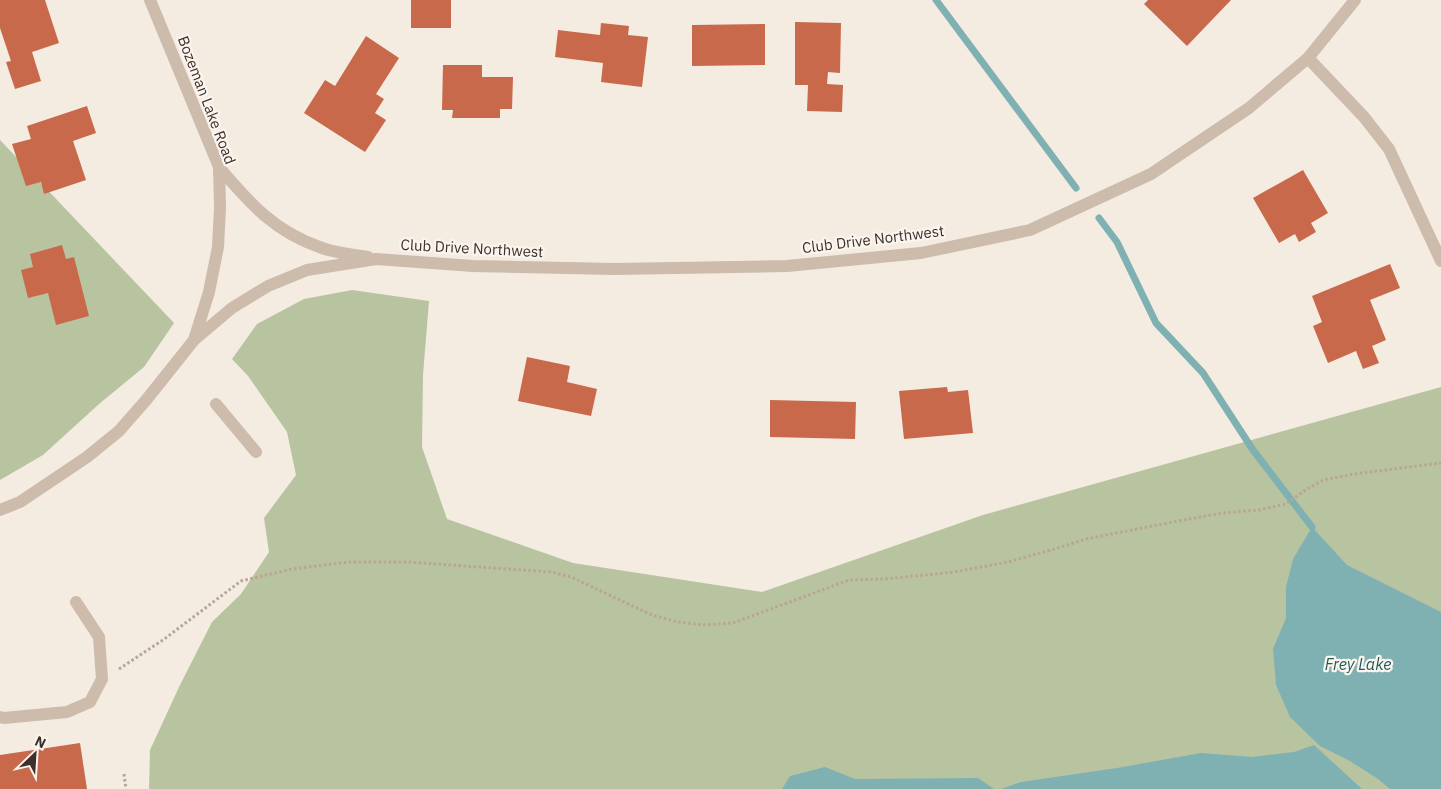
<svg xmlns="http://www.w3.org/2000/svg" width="1441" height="789" viewBox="0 0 1441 789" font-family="'IBM Plex Sans',sans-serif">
<rect width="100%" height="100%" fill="#f4ebe1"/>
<!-- green -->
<path fill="#b8c4a0" d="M0,140L174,323L144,367L99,404L43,455L0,480Z
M352,290L429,301L423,375L422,447L447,519L573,563L762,592L983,515L1441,387V789H149L150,750L180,685L212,622L241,594L269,552L264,518L296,475L287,432L248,376L232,359L257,324L304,299Z"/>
<!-- water -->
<path fill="#7fb0b2" d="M1312,527L1347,565L1441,612V789H1390L1378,779L1350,761L1320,746L1290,717L1276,685L1273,649L1286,618V587L1293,559Z
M1314,745L1362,789H1001L1021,782L1117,768L1201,753L1252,757L1294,752Z
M825,767L855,779L978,778L994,789H782L790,776Z"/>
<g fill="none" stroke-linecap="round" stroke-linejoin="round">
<!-- stream -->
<path stroke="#7fb0b2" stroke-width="7" d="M936,0L1076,188
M1099,218L1117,242L1156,323L1203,373L1253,450L1312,527"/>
</g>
<!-- building -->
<path fill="#c8694b" d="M0,0H45L59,43L32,52L41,81L15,89L6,62L11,61L0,28Z
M411,0H451V28H411Z
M1148,0H1231L1187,46L1144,4Z
M795,22L841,23L840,73L828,72L827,84L843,85L842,112L807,111L808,85H795Z
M601,23L629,26L628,35L648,37L642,87L601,82L603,63L555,57L558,30L600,35Z
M765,24V65L692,66V25Z
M366,36L399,58L376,94L384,99L375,113L386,120L365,152L304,113L325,80L335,86Z
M443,65H482V77H513L512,109H500V118H452L453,110H442Z
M87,106L96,133L73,141L86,180L44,194L41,182L26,186L12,144L31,139L27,126Z
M1303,170L1328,213L1311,223L1316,232L1299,242L1295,234L1279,243L1253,198Z
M62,245L66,259L74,257L89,316L56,325L48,293L28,298L21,270L33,267L30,254Z
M1390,264L1400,288L1370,300L1386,340L1372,346L1379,363L1363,369L1356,351L1328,363L1313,326L1322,322L1312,296Z
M527,357L570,366L567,382L597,389L591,416L518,401Z
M947,387L948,392L968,390L973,433L904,439L899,391Z
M770,400L856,402L855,439L770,437Z
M80,743L87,789H0V755Z"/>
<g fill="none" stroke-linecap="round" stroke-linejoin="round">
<!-- path -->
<path stroke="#b9a596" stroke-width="3" stroke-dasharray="2.5 2.5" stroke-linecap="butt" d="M119,669L163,640L241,581L292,569L349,562H408L551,572L571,577L652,615L678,622L703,625L733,623L849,580L884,579L954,572L1008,562L1051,550L1086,539L1183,520L1223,513L1259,510L1286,504L1304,491L1323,480L1354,474L1441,463
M124,774L126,789"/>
<!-- lane -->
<path stroke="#cdbbac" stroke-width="12" d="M216,404L256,452
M0,717L4,718L67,712L90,702L102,679L99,637L76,602"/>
<!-- street -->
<path stroke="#cdbbac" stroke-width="12" d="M1308,58L1364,117L1389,149L1441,261
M219,167C250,204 275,232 322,248C336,253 353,255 368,257
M194,340L232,308L268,286L307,270L376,259L473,266L614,269L787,266L921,253L1030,230L1151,174L1249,108L1308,58L1355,0
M0,510L20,502L87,457L119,431L147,399L194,340L209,292L218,247L220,208L219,167L150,0"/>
</g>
<g text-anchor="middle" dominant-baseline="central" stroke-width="4.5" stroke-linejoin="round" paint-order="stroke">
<!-- street labels -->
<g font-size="15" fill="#3b302b" stroke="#fbf5ee">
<text transform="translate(207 100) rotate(69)">Bozeman Lake Road</text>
<text transform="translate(873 239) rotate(-7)">Club Drive Northwest</text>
<text transform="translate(472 248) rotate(3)">Club Drive Northwest</text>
</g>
<!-- water labels -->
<g font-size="16" font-style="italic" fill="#1f5a5e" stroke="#fbf5ee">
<text x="1358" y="664">Frey Lake</text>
</g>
</g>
<!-- north arrow -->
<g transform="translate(35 754) rotate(25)" stroke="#fbf5ee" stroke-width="4" paint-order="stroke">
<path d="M0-4L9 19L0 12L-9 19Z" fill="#3b302b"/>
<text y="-8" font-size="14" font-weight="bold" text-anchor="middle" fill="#3b302b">N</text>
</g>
</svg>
